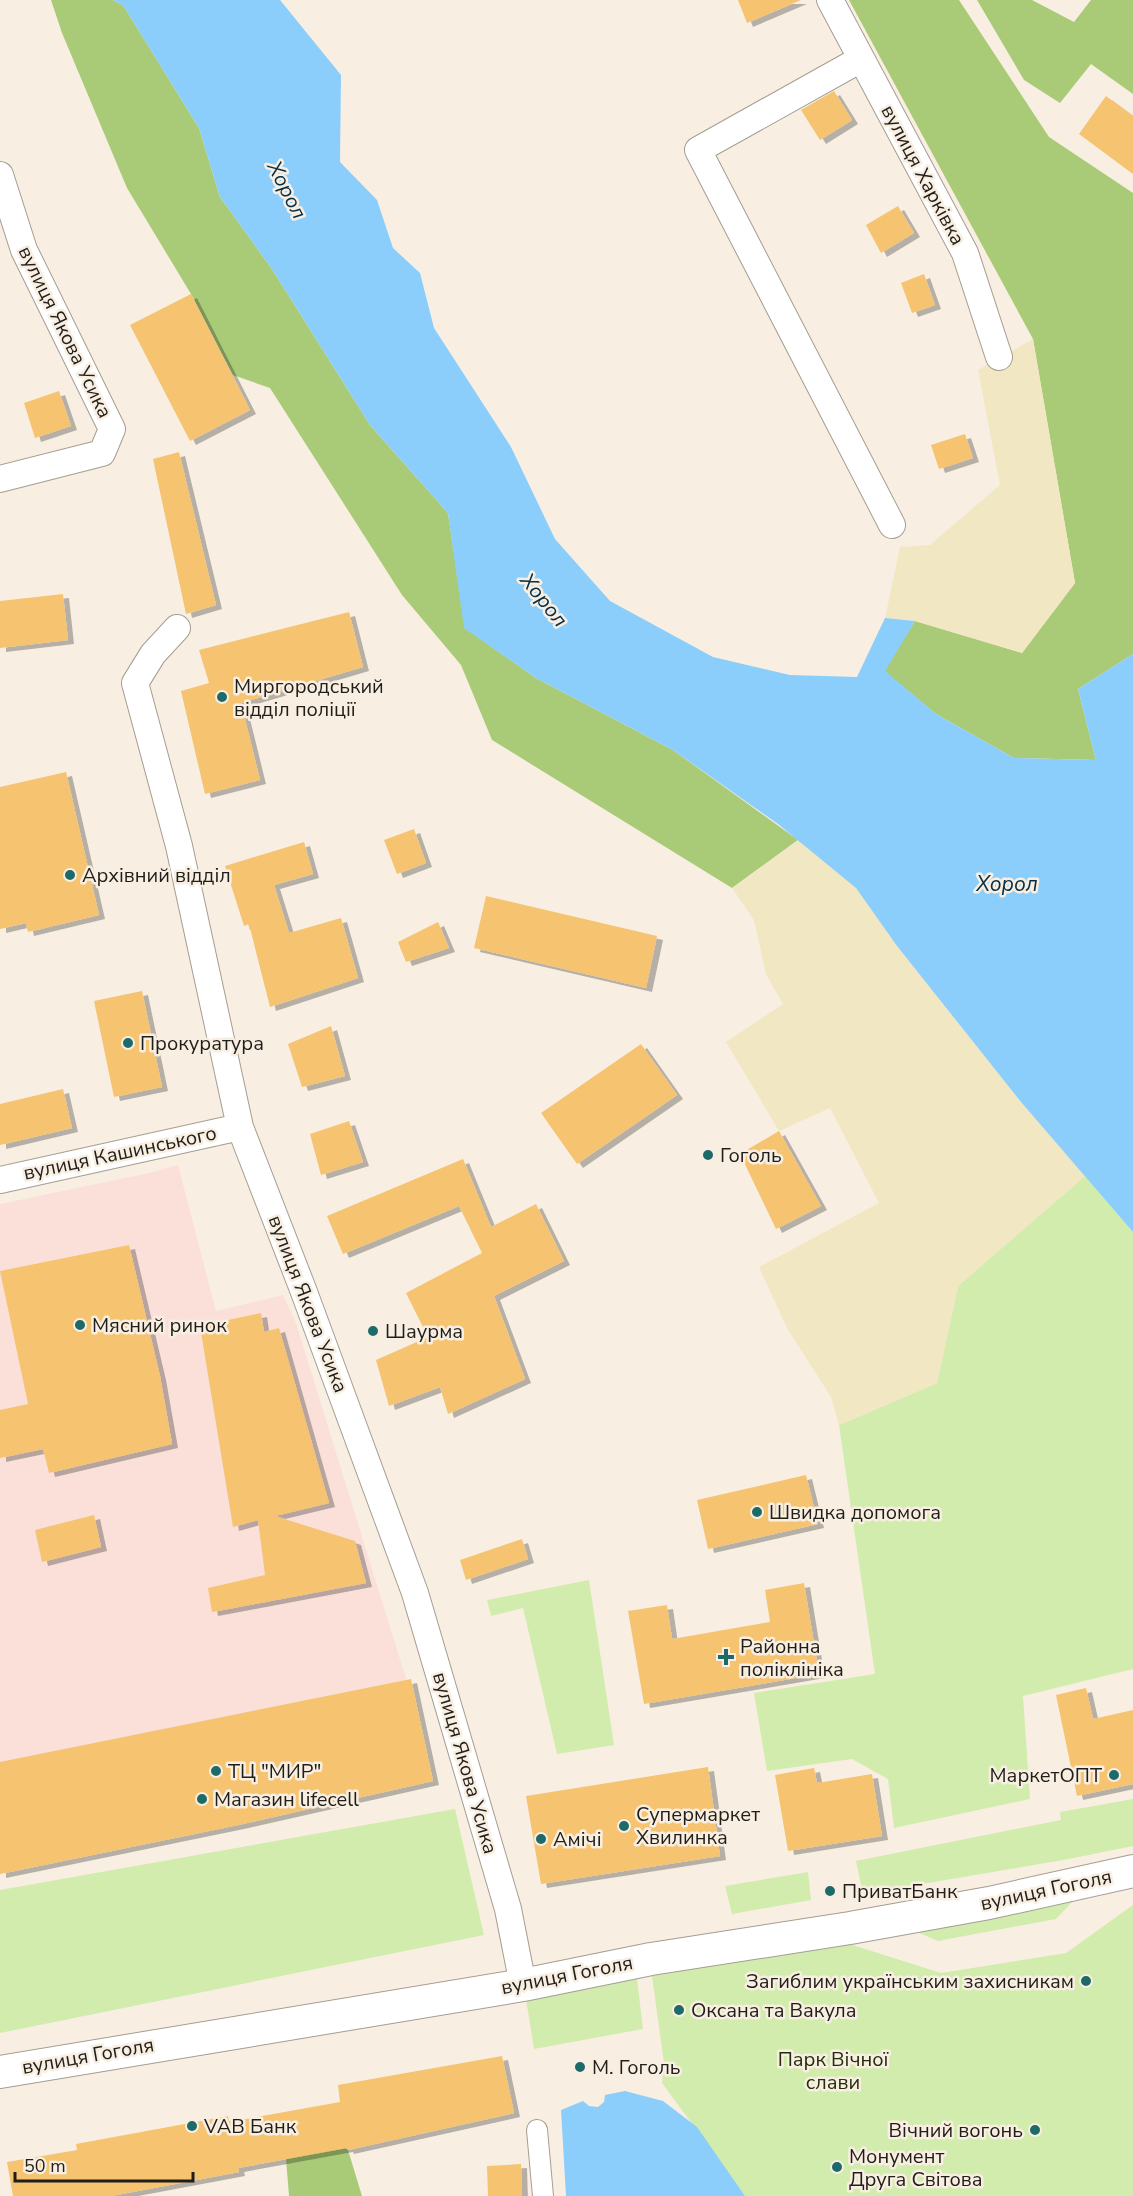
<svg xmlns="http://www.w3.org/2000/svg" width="1133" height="2196" viewBox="0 0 1133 2196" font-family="'Nunito Sans',sans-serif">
	<defs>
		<filter id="shadow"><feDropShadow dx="6" dy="4" stdDeviation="0" flood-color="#0004"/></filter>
	</defs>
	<rect width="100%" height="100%" fill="#f8efe2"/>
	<!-- commercial -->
	<path fill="#fae0d9" d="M 178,1165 L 216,1311 L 283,1295 L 296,1323 L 408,1685 L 0,1766 L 0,1204 L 149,1173 Z"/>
	<!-- green -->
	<path fill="#d1ecac" d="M 1085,1176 L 1133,1232 L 1133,1669 L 1023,1696 L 1030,1799 L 894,1828 L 888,1779 L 852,1759 L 767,1771 L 754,1693 L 875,1674 L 839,1425 L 937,1383 L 958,1286 Z
		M 589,1580 L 614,1745 L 557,1754 L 523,1608 L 491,1616 L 487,1600 Z
		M 1133,1799 L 1133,1846 L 1069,1859 L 863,1894 L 856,1861 L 1061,1820 L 1060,1812 Z
		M 455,1809 L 484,1935 L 0,2033 L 0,1890 Z
		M 808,1872 L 811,1900 L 732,1914 L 725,1886 Z
		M 1075,1899 L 1056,1919 L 938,1941 L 910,1929 Z
		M 1133,1905 L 1133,2196 L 745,2196 L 662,2083 L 664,2063 L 652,1976 L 843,1942 L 941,1973 L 1066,1953 Z
		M 637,1979 L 643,2029 L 534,2049 L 526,1999 Z"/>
	<!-- forest -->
	<path fill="#a9cb77" d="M 51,0 L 113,0 L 123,5 L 199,128 L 220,197 L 272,269 L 370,425 L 448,513 L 465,628 L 536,678 L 673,750 L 798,840 L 732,888 L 492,740 L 461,665 L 402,595 L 270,388 L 233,375 L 191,294 L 127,188 L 62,33 Z
		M 849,0 L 959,0 L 1049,137 L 1133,193 L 1133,654 L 1078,689 L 1096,760 L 1014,758 L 936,714 L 884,671 L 915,621 L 1022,653 L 1075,583 L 1033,339 Z
		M 977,0 L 1032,0 L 1074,22 L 1091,0 L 1133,0 L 1133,94 L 1091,64 L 1060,103 L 1024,80 Z
		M 311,2123 L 348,2150 L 362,2196 L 289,2196 L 286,2159 Z"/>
	<!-- sand -->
	<path fill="#f1e7c2" d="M 1033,339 L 1075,583 L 1022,653 L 915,621 L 885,618 L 900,547 L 930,545 L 1000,485 L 978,370 Z
		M 798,840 L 856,888 L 897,946 L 1021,1102 L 1085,1176 L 958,1286 L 937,1383 L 839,1425 L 831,1397 L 787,1328 L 759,1267 L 879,1203 L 830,1108 L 779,1131 L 726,1042 L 783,1004 L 766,974 L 754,920 L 732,888 Z"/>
	<!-- water -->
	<path fill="#8bcefb" d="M 113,0 L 280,0 L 341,75 L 340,162 L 377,200 L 393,248 L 420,273 L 434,328 L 511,447 L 555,539 L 610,601 L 713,657 L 790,675 L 857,677 L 885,618 L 915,621 L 885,671 L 936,714 L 1014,758 L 1096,760 L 1078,689 L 1133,654 L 1133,1232 L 1021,1102 L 897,946 L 856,888 L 778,824 L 673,750 L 536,678 L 464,628 L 448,513 L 370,425 L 272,269 L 220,197 L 199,128 L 123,5 Z
		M 625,2091 L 663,2101 L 697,2127 L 745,2196 L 566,2196 L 561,2110 L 583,2101 L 589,2106 L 598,2107 L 604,2102 L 605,2095 Z"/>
	<!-- building -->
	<path fill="#f6c371" filter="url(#shadow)" d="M 738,0 L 801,0 L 747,23 Z
		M 834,91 L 852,120 L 820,140 L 801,110 Z
		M 1106,96 L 1133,116 L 1133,174 L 1079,134 Z
		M 898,206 L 914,233 L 881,253 L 866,225 Z
		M 924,274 L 935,305 L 912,313 L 901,283 Z
		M 191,294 L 250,410 L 190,441 L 130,325 Z
		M 59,391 L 71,426 L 35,438 L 24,403 Z
		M 965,434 L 973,458 L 939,469 L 931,445 Z
		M 179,452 L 216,605 L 186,614 L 153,459 Z
		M 63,594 L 68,640 L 0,648 L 0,601 Z
		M 349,612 L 363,667 L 241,703 L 260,780 L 205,794 L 181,691 L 209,683 L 199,650 Z
		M 66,772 L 99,915 L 28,932 L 26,923 L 0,929 L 0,787 Z
		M 414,829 L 426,863 L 397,874 L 384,840 Z
		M 304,842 L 313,874 L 274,885 L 289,933 L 341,918 L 358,978 L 270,1007 L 249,924 L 244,926 L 225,866 Z
		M 486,896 L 657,936 L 646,988 L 474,948 Z
		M 438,922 L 449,948 L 406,962 L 398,942 Z
		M 142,991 L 162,1087 L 114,1097 L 94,1001 Z
		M 331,1026 L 345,1076 L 302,1087 L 288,1044 Z
		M 641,1044 L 677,1095 L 577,1164 L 541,1113 Z
		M 63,1089 L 72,1128 L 0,1145 L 0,1104 Z
		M 349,1121 L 363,1162 L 321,1175 L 310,1134 Z
		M 779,1131 L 821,1206 L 776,1229 L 740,1154 Z
		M 463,1159 L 491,1227 L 536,1204 L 564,1261 L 494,1296 L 525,1379 L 448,1414 L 440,1387 L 389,1406 L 376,1360 L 428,1337 L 406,1293 L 482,1253 L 459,1206 L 343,1254 L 327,1216 Z
		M 129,1245 L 160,1376 L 172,1444 L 49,1473 L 43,1449 L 0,1458 L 0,1410 L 28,1404 L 0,1271 Z
		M 261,1313 L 264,1332 L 279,1328 L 329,1503 L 275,1516 L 355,1541 L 366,1583 L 212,1612 L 208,1588 L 265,1575 L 258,1520 L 233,1527 L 200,1326 Z
		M 806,1475 L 818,1524 L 708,1549 L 697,1500 Z
		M 94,1515 L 101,1547 L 42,1562 L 35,1530 Z
		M 522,1539 L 528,1559 L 466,1580 L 460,1560 Z
		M 804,1583 L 819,1674 L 644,1704 L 628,1611 L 667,1605 L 672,1639 L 770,1622 L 765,1590 Z
		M 411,1679 L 433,1781 L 238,1825 L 0,1874 L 0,1762 Z
		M 1086,1688 L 1093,1719 L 1133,1710 L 1133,1784 L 1077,1796 L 1056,1695 Z
		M 708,1767 L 720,1856 L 541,1884 L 526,1796 Z
		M 814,1768 L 817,1783 L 872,1774 L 882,1836 L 788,1851 L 775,1775 Z
		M 502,2056 L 514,2113 L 348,2150 L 347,2148 L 238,2168 L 239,2172 L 111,2196 L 13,2196 L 7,2162 L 77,2150 L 76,2144 L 228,2116 L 229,2122 L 340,2102 L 338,2085 Z
		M 521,2164 L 522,2196 L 488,2196 L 487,2166 Z"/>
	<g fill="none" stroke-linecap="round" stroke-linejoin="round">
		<defs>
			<path id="pedestrian" d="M 537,2130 L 543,2196"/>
			<path id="minor" d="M 830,0 L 965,253 L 999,357
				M 861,59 L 698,150 L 892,525
				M 0,175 L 24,250 L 112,429 L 102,453 L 0,479
				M 177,628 L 153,654 L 135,683 L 179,846 L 240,1127 L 304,1292 L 415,1593 L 508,1909 L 523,1985
				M 0,1180 L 240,1127"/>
			<path id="tertiary" d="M 0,2072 L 523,1985 L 651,1959 L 850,1928 L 989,1903 L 1133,1871"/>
		</defs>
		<!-- pedestrian casing -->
		<use href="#pedestrian" stroke="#a59d91" stroke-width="22"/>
		<!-- minor casing -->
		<use href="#minor" stroke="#a59d91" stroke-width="28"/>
		<!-- tertiary casing -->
		<use href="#tertiary" stroke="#a59d91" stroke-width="34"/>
		<!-- pedestrian -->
		<use href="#pedestrian" stroke="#fff" stroke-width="20"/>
		<!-- minor -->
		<use href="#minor" stroke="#fff" stroke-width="26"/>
		<!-- tertiary -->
		<use href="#tertiary" stroke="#fff" stroke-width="32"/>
	</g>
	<!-- markers -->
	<g fill="#1d6a69" stroke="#f8efe2" stroke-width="2">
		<circle cx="222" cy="697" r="6"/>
		<circle cx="70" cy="875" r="6"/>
		<circle cx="128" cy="1043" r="6"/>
		<circle cx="708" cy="1155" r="6"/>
		<circle cx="80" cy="1325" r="6"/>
		<circle cx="373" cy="1331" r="6"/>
		<circle cx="757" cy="1512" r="6"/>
		<path d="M723 1648h6v6h6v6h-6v6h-6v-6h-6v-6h6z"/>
		<circle cx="216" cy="1771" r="6"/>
		<circle cx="1114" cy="1775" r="6"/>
		<circle cx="202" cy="1799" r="6"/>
		<circle cx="624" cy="1826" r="6"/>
		<circle cx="541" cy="1839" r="6"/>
		<circle cx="830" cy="1891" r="6"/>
		<circle cx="1086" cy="1981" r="6"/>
		<circle cx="679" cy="2010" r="6"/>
		<circle cx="580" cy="2067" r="6"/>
		<circle cx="192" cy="2126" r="6"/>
		<circle cx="1035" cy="2130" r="6"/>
		<circle cx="837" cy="2167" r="6"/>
	</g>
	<g text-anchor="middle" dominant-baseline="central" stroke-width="5" stroke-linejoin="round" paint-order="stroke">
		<!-- street labels -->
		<g font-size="20" fill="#211e19" stroke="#f8efe2">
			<text transform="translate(923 175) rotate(62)">вулиця Харківка</text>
			<text transform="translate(65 332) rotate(64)">вулиця Якова Усика</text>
			<text transform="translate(120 1153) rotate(-12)">вулиця Кашинського</text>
			<text transform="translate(308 1304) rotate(69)">вулиця Якова Усика</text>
			<text transform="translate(465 1763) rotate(74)">вулиця Якова Усика</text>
			<text transform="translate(1046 1890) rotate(-12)">вулиця Гоголя</text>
			<text transform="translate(567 1975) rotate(-11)">вулиця Гоголя</text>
			<text transform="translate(88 2056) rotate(-10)">вулиця Гоголя</text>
		</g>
		<!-- poi labels -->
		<g font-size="20" fill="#211e19" stroke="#f8efe2" text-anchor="start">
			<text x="234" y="686">Миргородський<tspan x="234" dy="23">відділ поліції</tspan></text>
			<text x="82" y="875">Архівний відділ</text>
			<text x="140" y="1043">Прокуратура</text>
			<text x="720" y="1155">Гоголь</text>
			<text x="92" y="1325">Мясний ринок</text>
			<text x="385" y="1331">Шаурма</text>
			<text x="769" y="1512">Швидка допомога</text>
			<text x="740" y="1646">Районна<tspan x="740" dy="23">поліклініка</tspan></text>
			<text x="228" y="1771">ТЦ "МИР"</text>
			<text x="1102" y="1775" text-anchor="end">МаркетОПТ</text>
			<text x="214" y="1799">Магазин lifecell</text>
			<text x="636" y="1814">Супермаркет<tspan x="636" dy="23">Хвилинка</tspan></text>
			<text x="553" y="1839">Амічі</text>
			<text x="842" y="1891">ПриватБанк</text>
			<text x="1074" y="1981" text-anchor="end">Загиблим українським захисникам</text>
			<text x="691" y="2010">Оксана та Вакула</text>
			<text x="592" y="2067">М. Гоголь</text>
			<text x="204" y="2126">VAB Банк</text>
			<text x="1023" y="2130" text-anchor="end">Вічний вогонь</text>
			<text x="849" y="2156">Монумент<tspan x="849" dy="23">Друга Світова</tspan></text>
		</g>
		<!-- park labels -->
		<g font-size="20" fill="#232f0c" stroke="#f8efe2">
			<text x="833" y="2059">Парк Вічної<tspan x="833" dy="23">слави</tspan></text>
		</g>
		<!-- water labels -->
		<g font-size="21" font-style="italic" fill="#072f45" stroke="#f8efe2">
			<text transform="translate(287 190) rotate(63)">Хорол</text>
			<text transform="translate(544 600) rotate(51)">Хорол</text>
			<text x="1007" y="884">Хорол</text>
		</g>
	</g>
	<!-- scale -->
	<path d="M15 2172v9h178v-9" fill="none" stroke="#211e19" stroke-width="3"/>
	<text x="24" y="2172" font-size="18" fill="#211e19" stroke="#f8efe2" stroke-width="4.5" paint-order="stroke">50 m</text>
</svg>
